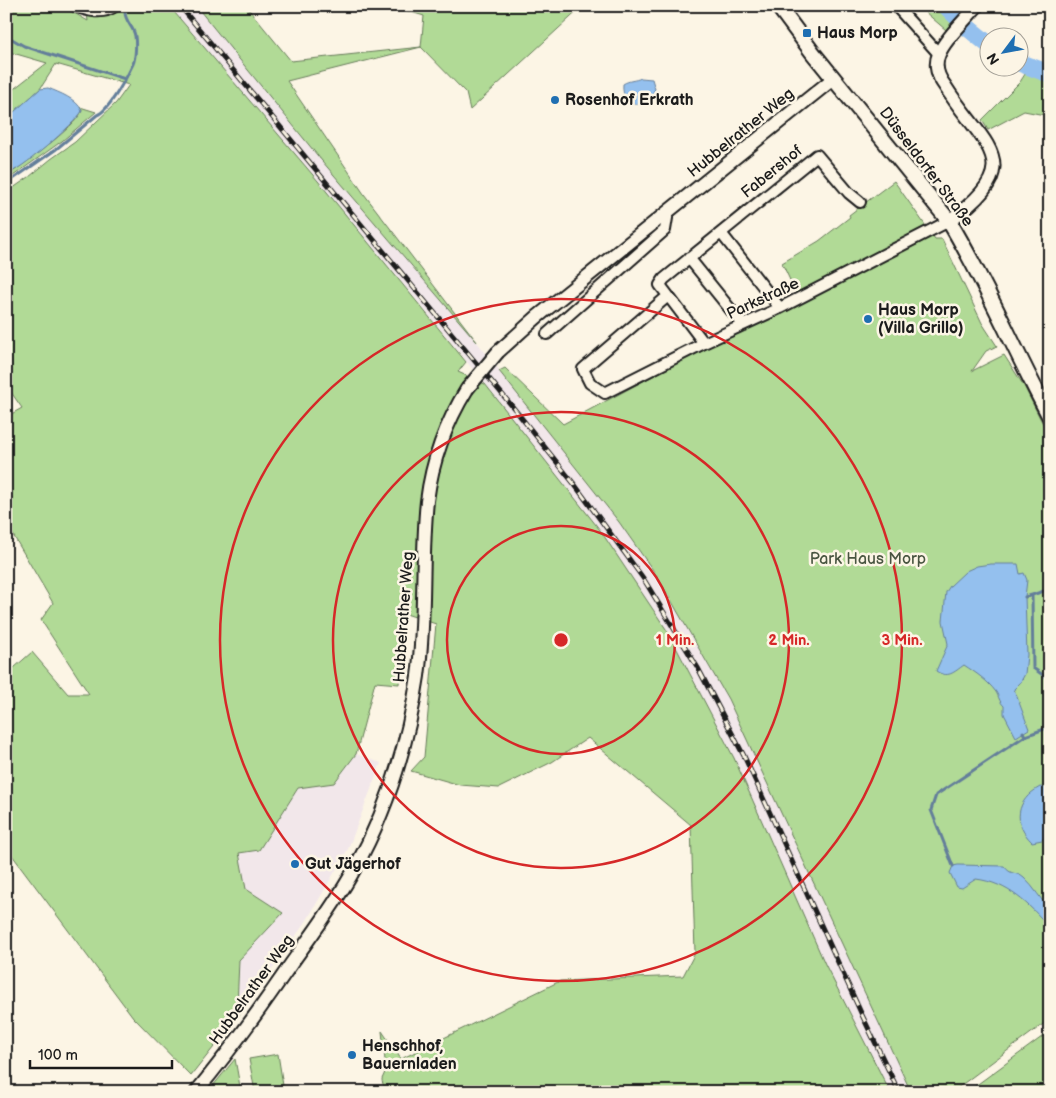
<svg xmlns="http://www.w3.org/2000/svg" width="1056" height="1098" viewBox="0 0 1056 1098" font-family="'Balsamiq Sans',sans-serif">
	<rect width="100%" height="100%" fill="#fcf5e5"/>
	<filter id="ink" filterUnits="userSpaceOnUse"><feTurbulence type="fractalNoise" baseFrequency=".02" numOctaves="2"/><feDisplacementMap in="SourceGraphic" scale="10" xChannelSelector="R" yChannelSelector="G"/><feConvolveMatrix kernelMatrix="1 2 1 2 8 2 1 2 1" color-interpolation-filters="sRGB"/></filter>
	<g filter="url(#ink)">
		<!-- built -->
		<path fill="#f2e7ea" d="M 169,6 L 196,6 L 322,161 L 477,342 L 619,522 L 657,576 L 728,699 L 911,1092 L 890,1092 L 825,964 L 734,758 L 668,632 L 600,530 L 485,384 L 318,181 Z
			M 356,754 L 381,763 L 348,849 L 307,920 L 240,1014 L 237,1008 L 239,960 L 283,913 L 245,889 L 239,852 L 259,850 L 298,788 L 334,783 Z"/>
		<!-- green -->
		<path fill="#b1da96" stroke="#667b59" d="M 6,6 L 62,6 L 88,21 L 86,6 L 169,6 L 318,181 L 466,362 L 458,372 L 485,384 L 600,530 L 668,632 L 734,758 L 825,964 L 890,1092 L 390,1092 C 386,1087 382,1086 382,1079 L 386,1070 L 382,1031 L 401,1059 L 560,981 L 683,976 L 695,953 L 691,825 L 588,738 L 552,762 L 499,788 L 460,785 L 411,771 L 424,757 L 436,624 L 403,613 L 399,684 L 375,682 L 356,754 L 334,783 L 298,788 L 259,850 L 239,853 L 246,889 L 283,913 L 239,960 L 237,1008 L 240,1014 L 191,1076 L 133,1017 L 6,847 L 6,675 L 32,652 L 68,694 L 89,694 L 41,620 L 53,603 L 6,523 L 6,417 L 22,408 L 6,385 L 6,193 L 29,177 L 51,159 L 75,142 L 116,103 L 129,85 L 56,64 L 40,89 L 6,119 L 6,95 L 47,63 L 6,51 Z
			M 196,6 L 246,6 L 291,61 L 421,47 L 424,16 L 392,6 L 583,6 L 470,110 L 466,93 L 421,47 L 287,81 L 364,194 L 477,342 L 322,161 Z
			M 918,6 L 959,6 L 963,12 L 946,30 Z
			M 1019,54 L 1050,69 L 1050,116 L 1024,111 L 988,130 L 982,120 L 1020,82 L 1027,71 L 1019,66 Z
			M 80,107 L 96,112 L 62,141 L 6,181 L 6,174 L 10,174 C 28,160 73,129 82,111 Z
			M 894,181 L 935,239 L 942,239 L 982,323 L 997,346 L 986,351 L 972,371 L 1004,355 L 1024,386 L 1050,438 L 1050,1019 L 952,1092 L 911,1092 L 728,699 L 657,576 L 619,522 L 499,371 L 505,368 L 563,424 L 709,346 L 866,270 L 861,261 L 796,293 L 782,263 L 819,241 L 850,217 L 849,215 Z
			M 1050,1031 L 1050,1092 L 967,1092 Z
			M 278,1054 L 284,1092 L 255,1092 L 249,1059 Z
			M 235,1059 L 241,1092 L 208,1092 Z"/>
		<!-- water -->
		<path fill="#94c0ee" stroke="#647e9a" d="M 641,78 L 652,79 L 655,89 C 646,110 621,110 623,84 C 629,80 635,81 641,78 Z
			M 48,88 C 60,93 77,99 82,111 C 76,123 18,173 6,174 L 6,119 L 40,89 Z
			M 991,564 L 1018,564 L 1020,574 L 1024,573 L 1027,580 L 1025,597 L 1027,655 L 1025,674 L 1020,683 L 1014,689 L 1029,729 L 1016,737 L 1004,714 L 1004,706 C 999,701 999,697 996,692 C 987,680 976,673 964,665 C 954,672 948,679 936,671 L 948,644 L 943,621 L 946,592 L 950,586 L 966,571 L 977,566 Z
			M 1040,787 L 1050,788 L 1050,831 L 1042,840 L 1032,842 C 1012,823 1016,800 1040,787 Z
			M 958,865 L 1004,866 C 1011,876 1016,871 1024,878 C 1034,887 1041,900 1050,910 L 1050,928 C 1029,904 1008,883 976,879 L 962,888 L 957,887 L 950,873 L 953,866 Z"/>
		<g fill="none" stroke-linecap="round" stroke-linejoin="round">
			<!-- stream -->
			<path stroke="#647e9a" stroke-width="3" d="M 6,38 L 12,39 L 24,46 L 125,79
				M 6,184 L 55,150 L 97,115 C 109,111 128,75 133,64 C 136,57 136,43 135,36 C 134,27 124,21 125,11
				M 1050,589 L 1032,595 L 1033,668 L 1050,680
				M 1025,597 L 1032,595
				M 1025,736 L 1050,727
				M 953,866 L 931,810 L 936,795 L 1025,736 L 1023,732"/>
			<!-- river -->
			<path stroke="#94c0ee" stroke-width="18" d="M 946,6 L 967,27 L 988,44
				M 1018,62 L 1050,74"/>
			<defs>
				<path id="minor" d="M 75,6 C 88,11 103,15 115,6
					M 896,6 L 939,54
					M 721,233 L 780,308
					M 689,258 L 743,325
					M 668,296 L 583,369 L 590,383 L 605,393 L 704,343 L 780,308 L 949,221
					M 547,334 L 665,230 L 668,212
					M 704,343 L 660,285 L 664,279 L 817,155 L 849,193 L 860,202"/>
				<path id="tertiary" d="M 949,221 C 1030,163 983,147 945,86 C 938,77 934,65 939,54 C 944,40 967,18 977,6
					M 498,352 L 537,317 L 834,78
					M 196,1092 C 230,1051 261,1008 291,964 C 313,933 336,903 354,870 C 387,811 408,743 418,676 C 426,618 421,559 427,501 C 432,461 446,423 467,389"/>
				<path id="secondary" d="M 778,6 L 813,53 L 949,221 C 987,284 1015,352 1050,417"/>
			</defs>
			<!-- minor casing -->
			<use href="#minor" stroke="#1c1c1c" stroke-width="14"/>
			<!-- tertiary casing -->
			<use href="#tertiary" stroke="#1c1c1c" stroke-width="16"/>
			<!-- secondary casing -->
			<use href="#secondary" stroke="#1c1c1c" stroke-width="18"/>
			<!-- minor -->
			<use href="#minor" stroke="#fcf5e5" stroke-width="10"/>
			<!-- tertiary -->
			<use href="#tertiary" stroke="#fcf5e5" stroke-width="12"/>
			<!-- secondary -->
			<use href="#secondary" stroke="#fcf5e5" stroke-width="14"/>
			<defs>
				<path id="rail" d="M 180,6 L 512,406 L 575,485 L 643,578 L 698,668 L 744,756 L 862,1015 L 899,1092"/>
			</defs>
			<!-- rail casing -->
			<use href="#rail" stroke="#1c1c1c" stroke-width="5"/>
			<!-- rail -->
			<use href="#rail" stroke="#fcf5e5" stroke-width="3" stroke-dasharray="9" stroke-linecap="butt"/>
			<defs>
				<path id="tertiary-bridge" d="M 467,389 L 498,352"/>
			</defs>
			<!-- tertiary-bridge casing -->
			<use href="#tertiary-bridge" stroke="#1c1c1c" stroke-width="16" stroke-linecap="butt"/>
			<!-- tertiary-bridge -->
			<use href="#tertiary-bridge" stroke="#fcf5e5" stroke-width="12"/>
		</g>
	</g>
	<!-- distance rings -->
	<g fill="none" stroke="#d62828" stroke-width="2.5">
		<circle cx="561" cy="640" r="114"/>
		<circle cx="561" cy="640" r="228"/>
		<circle cx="561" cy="640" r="341"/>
	</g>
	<!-- markers -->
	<g fill="#1f6fb2" stroke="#fcf5e5" stroke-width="2">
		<rect x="802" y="28" width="10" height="10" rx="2.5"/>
		<circle cx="555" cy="100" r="5"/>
		<circle cx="868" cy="319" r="5"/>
		<circle cx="295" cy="864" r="5"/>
		<circle cx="352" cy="1055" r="5"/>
	</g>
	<g text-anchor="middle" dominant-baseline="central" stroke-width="5" stroke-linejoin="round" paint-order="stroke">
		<!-- poi labels -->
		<g font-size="16" font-weight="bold" fill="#1c1c1c" stroke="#fcf5e5" text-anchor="start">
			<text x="817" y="33">Haus Morp</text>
			<text x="565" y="100">Rosenhof Erkrath</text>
			<text x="878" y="310">Haus Morp<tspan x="878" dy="18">(Villa Grillo)</tspan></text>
			<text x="305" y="864">Gut Jägerhof</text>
			<text x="362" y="1046">Henschhof,<tspan x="362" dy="18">Bauernladen</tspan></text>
		</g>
		<!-- street labels -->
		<g font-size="16" fill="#1c1c1c" stroke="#fcf5e5">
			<text transform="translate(741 133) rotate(-39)">Hubbelrather Weg</text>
			<text transform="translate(926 167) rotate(53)">Düsseldorfer Straße</text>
			<text transform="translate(772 172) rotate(-39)">Fabershof</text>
			<text transform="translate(763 299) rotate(-25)">Parkstraße</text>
			<text transform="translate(404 617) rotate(-86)">Hubbelrather Weg</text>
			<text transform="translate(252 990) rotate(-54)">Hubbelrather Weg</text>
		</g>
		<!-- park labels -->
		<g font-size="16" fill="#495541" stroke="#fcf5e5">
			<text x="868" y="559">Park Haus Morp</text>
		</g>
	</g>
	<circle cx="561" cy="640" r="8" fill="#d62828" stroke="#fcf5e5" stroke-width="2.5"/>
	<g font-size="15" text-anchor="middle" font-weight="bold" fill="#d62828" stroke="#fcf5e5" stroke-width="5" stroke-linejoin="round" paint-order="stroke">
		<text x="675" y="645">1 Min.</text>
		<text x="789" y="645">2 Min.</text>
		<text x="902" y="645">3 Min.</text>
	</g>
	<!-- margin -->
	<rect width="1056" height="1098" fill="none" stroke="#fcf5e5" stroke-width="25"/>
	<rect x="12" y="12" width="1031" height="1073" fill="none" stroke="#1c1c1c" stroke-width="2" filter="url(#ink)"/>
	<!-- north arrow -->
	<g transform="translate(1004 52) rotate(238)"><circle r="24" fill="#fcf5e5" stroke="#a29e95"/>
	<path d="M0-4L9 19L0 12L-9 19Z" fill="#1f6fb2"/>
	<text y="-8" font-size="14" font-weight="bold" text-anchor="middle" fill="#1c1c1c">N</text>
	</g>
	<!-- scale -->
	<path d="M30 1060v8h142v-8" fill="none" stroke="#1c1c1c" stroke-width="2.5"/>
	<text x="38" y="1060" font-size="15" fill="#1c1c1c" stroke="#fcf5e5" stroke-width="4" paint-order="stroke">100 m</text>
</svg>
